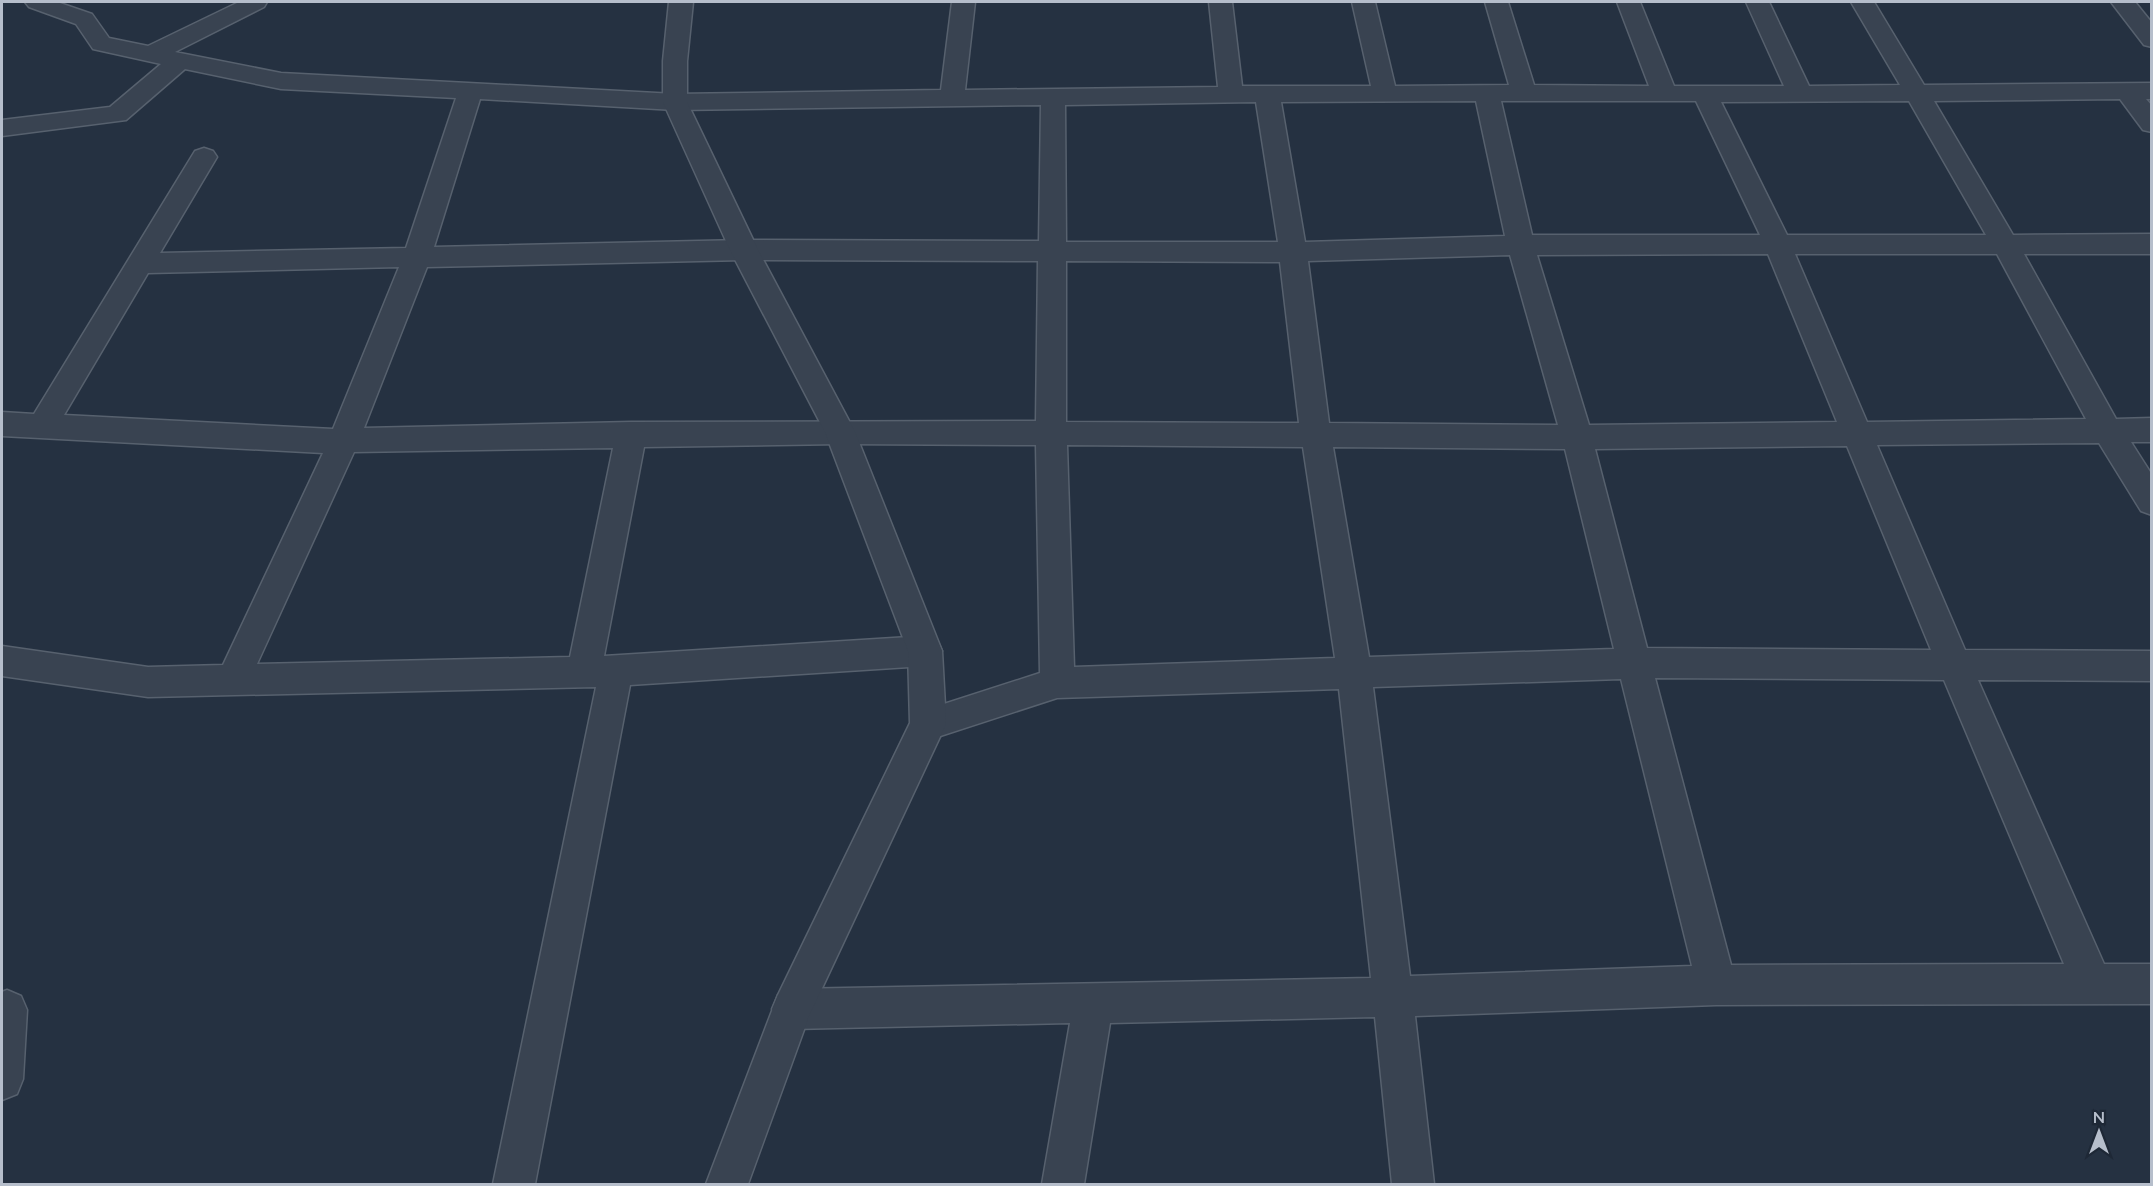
<svg xmlns="http://www.w3.org/2000/svg" width="2153" height="1186" viewBox="0 0 2153 1186" font-family="Lato,sans-serif">
	<rect width="100%" height="100%" fill="#253141"/>
	<g fill="none" stroke-linecap="round" stroke-linejoin="round">
		<defs>
			<path id="minor" d="M 25,2 L 57,2 L 92,14 L 109,38 L 148,46 L 239,2 L 267,2 L 264,7 L 175,52 L 281,73 L 675,94 L 941,90 L 952,2 L 975,2 L 965,90 L 1218,87 L 1209,2 L 1232,2 L 1242,86 L 1371,86 L 1352,2 L 1375,2 L 1395,86 L 1509,85 L 1485,2 L 1508,2 L 1534,85 L 1649,86 L 1617,2 L 1640,2 L 1674,86 L 1784,86 L 1746,2 L 1769,2 L 1809,86 L 1900,85 L 1851,2 L 1874,2 L 1924,85 L 2152,83 L 2152,99 L 2146,99 L 2152,106 L 2152,132 L 2143,130 L 2120,99 L 1934,101 L 2013,235 L 2152,234 L 2152,254 L 2024,254 L 2116,419 L 2152,418 L 2152,442 L 2131,442 L 2152,475 L 2152,515 L 2141,511 L 2099,443 L 1877,445 L 1965,650 L 2152,651 L 2152,681 L 1978,680 L 2104,964 L 2152,964 L 2152,1004 L 1716,1005 L 1415,1016 L 1434,1184 L 1392,1184 L 1375,1017 L 1110,1023 L 1084,1184 L 1042,1184 L 1070,1023 L 792,1029 L 778,1023 L 772,1009 L 778,995 L 792,989 L 1371,978 L 1339,689 L 1057,698 L 928,740 L 916,735 L 910,724 L 916,713 L 1040,673 L 1036,445 L 840,444 L 644,447 L 604,656 L 925,636 L 937,640 L 942,651 L 937,662 L 925,666 L 630,685 L 535,1184 L 493,1184 L 596,687 L 148,697 L 2,676 L 2,646 L 148,667 L 223,665 L 323,453 L 2,436 L 2,412 L 34,414 L 195,151 L 204,148 L 213,151 L 217,157 L 160,253 L 406,248 L 456,98 L 281,89 L 185,69 L 126,120 L 2,136 L 2,120 L 110,107 L 161,64 L 93,49 L 76,24 L 29,7 ZM 480,99 L 675,110 L 1041,105 L 1039,241 L 744,240 L 434,247 ZM 1476,101 L 1505,236 L 1305,242 L 1281,102 ZM 1501,101 L 1696,101 L 1760,235 L 1532,235 ZM 1909,101 L 1986,235 L 1787,235 L 1721,102 ZM 1256,102 L 1278,242 L 1066,242 L 1065,105 ZM 1768,254 L 1837,422 L 1589,425 L 1537,255 ZM 1795,254 L 1997,254 L 2086,419 L 1867,422 ZM 1510,255 L 1558,425 L 1329,423 L 1308,261 ZM 744,260 L 1038,261 L 1036,421 L 631,422 L 364,428 L 427,267 ZM 1066,261 L 1280,262 L 1299,423 L 1066,422 ZM 399,267 L 333,429 L 64,415 L 148,273 ZM 1067,445 L 1303,447 L 1335,658 L 1074,667 ZM 1847,446 L 1931,650 L 1647,648 L 1595,449 ZM 1333,447 L 1565,449 L 1614,649 L 1369,657 ZM 613,448 L 570,657 L 257,664 L 354,452 ZM 1655,678 L 1944,680 L 2064,964 L 1731,965 ZM 1621,679 L 1692,966 L 1410,976 L 1373,687 Z
				M 2111,2 L 2135,2 L 2152,23 L 2152,47 L 2144,45 Z
				M 7,990 L 21,996 L 27,1010 L 23,1079 L 17,1094 L 2,1100 L 2,992 Z"/>
			<path id="tertiary" d="M 669,2 L 693,2 L 687,61 L 687,102 L 758,250 L 855,432 L 942,651 L 946,724 L 809,1016 L 748,1184 L 706,1184 L 778,995 L 910,723 L 908,651 L 825,432 L 730,250 L 663,102 L 663,61 Z"/>
		</defs>
		<!-- minor casing -->
		<use href="#minor" stroke="#57616e" stroke-width="3"/>
		<!-- tertiary casing -->
		<use href="#tertiary" stroke="#57616e" stroke-width="3"/>
		<!-- minor -->
		<use href="#minor" fill="#394351" fill-rule="evenodd"/>
		<!-- tertiary -->
		<use href="#tertiary" fill="#394351" fill-rule="evenodd"/>
	</g>
	<!-- border -->
	<rect width="2153" height="1186" fill="none" stroke="#b6becb" stroke-width="6"/>
	<!-- north arrow -->
	<g transform="translate(2099 1132)" stroke="#1e2836" stroke-width="4.5" paint-order="stroke">
	<path d="M0-4.5L10 22L0 15L-10 22Z" fill="#b6becb"/>
	<text y="-9" font-size="16" font-weight="bold" text-anchor="middle" fill="#b6becb">N</text>
	</g>
</svg>
